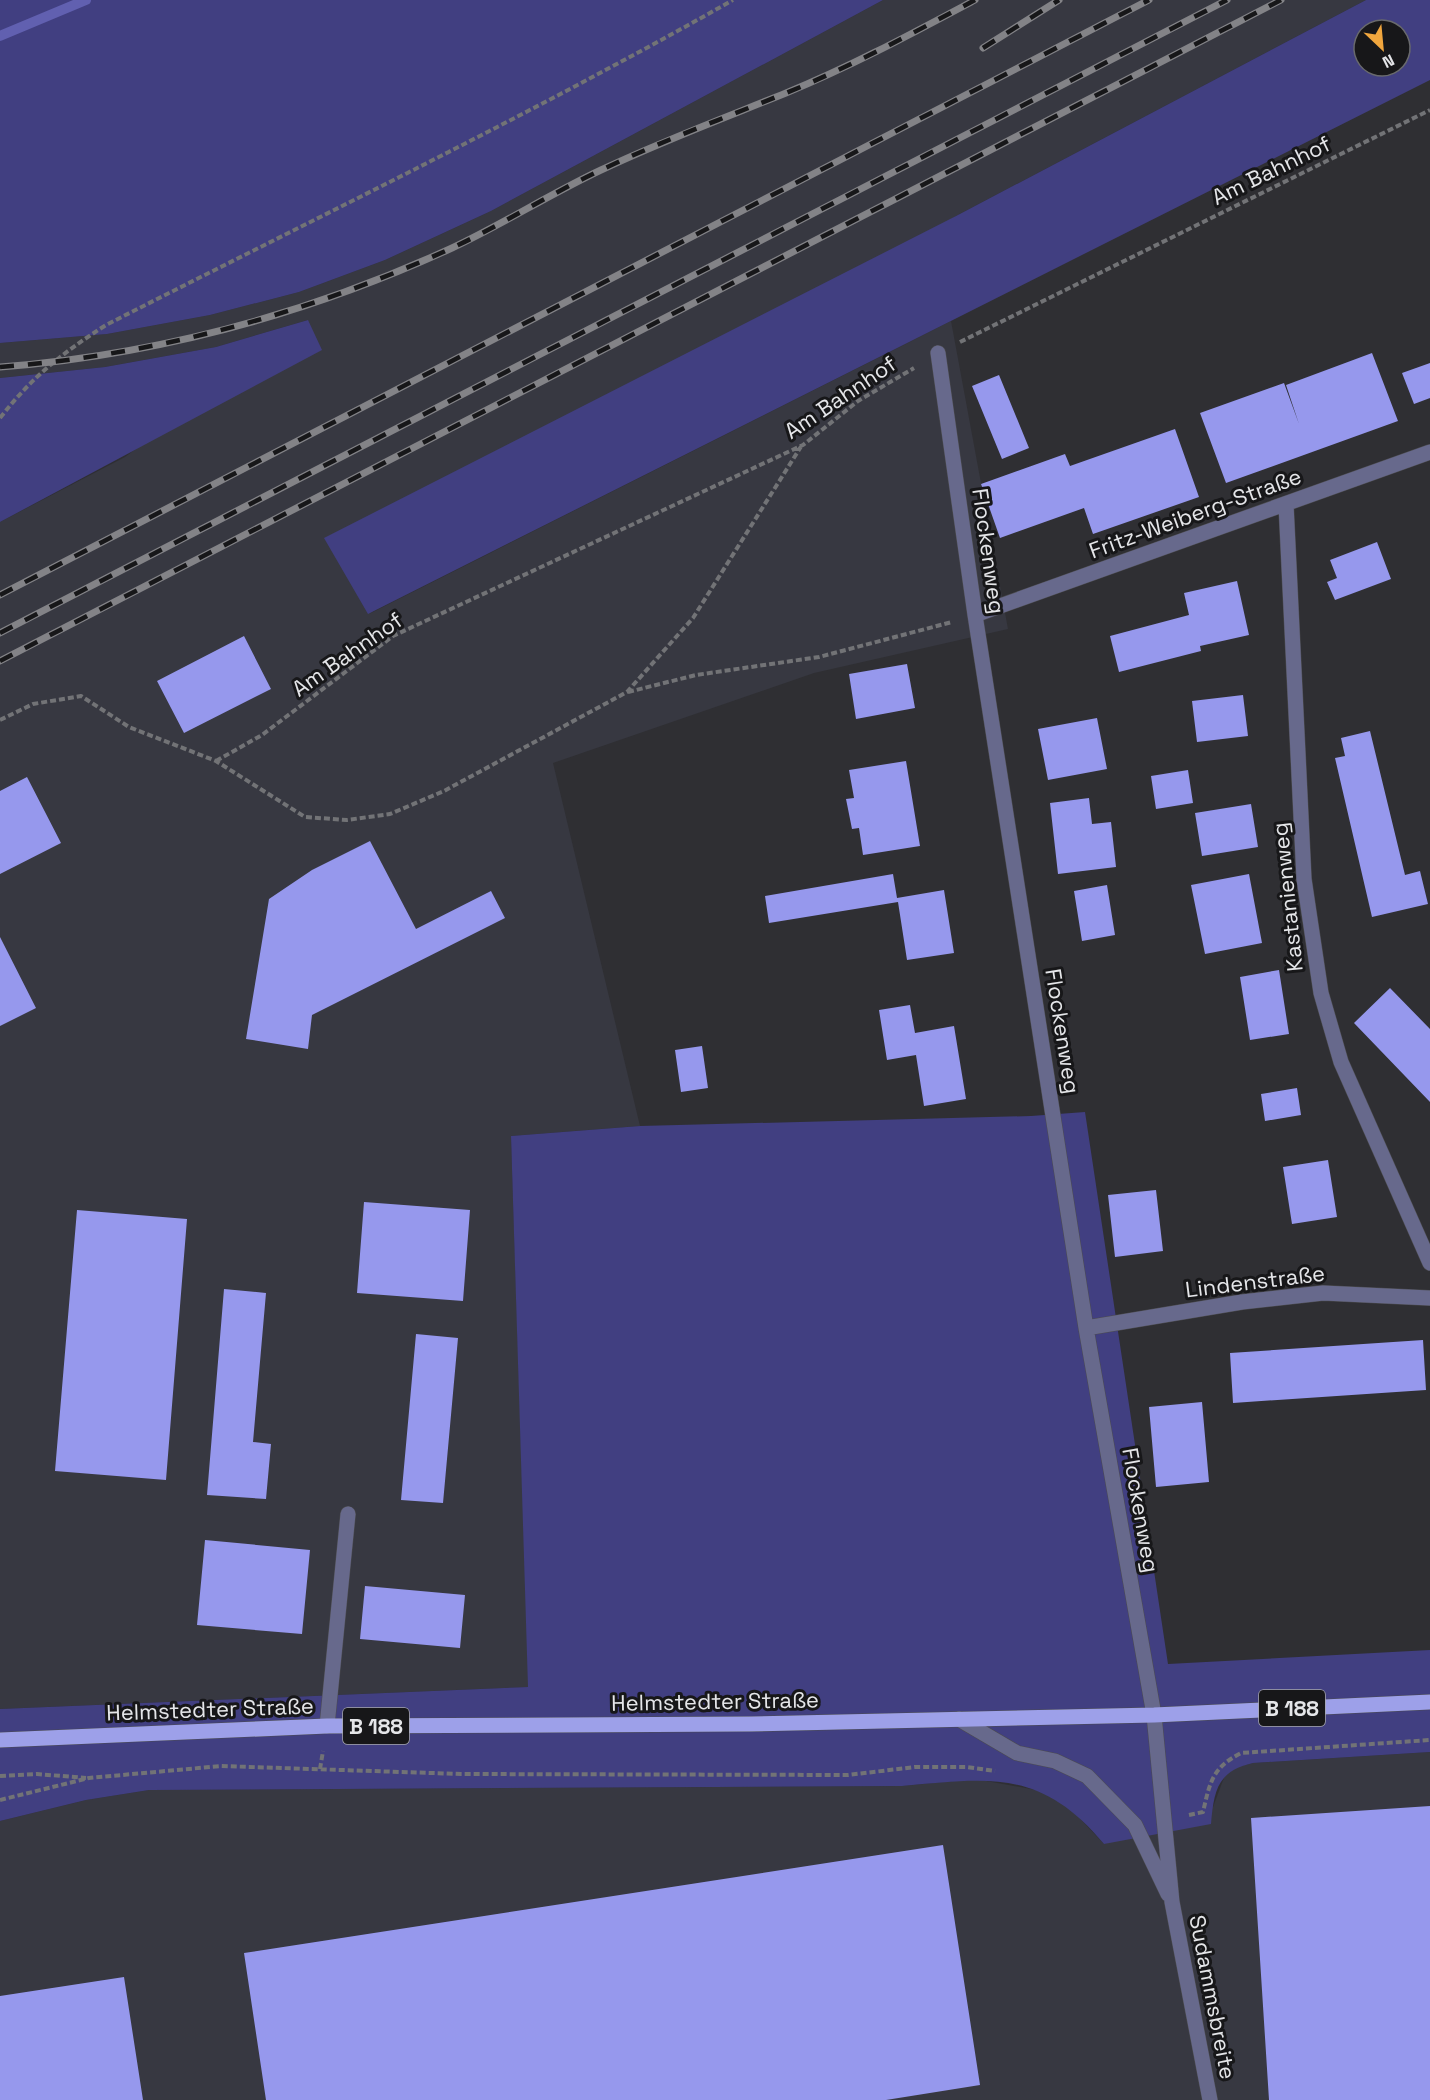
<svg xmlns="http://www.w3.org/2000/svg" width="1430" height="2100" viewBox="0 0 1430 2100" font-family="'Space Grotesk',sans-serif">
	<rect width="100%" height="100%" fill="#2f2f33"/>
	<!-- built -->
	<path fill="#373841" d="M 883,0 L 1366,0 L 956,216 L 369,614 L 951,321 L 1008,629 L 814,673 L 553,763 L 640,1126 L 511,1136 L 529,1687 L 0,1709 L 0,522 L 125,457 L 308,320 L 216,347 L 105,367 L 0,378 L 0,343 L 107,334 L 210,315 L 299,292 L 385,260 L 491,211 Z
		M 1430,1752 L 1430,2100 L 0,2100 L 0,1821 L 86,1800 L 149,1790 L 902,1786 L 975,1779 L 1042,1791 L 1069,1807 L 1104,1844 L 1213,1807 L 1225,1775 L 1236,1767 L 1253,1763 Z"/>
	<!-- green -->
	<path fill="#413f81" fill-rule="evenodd" d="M 0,0 L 883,0 L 491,211 L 385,260 L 299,292 L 210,315 L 107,334 L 0,343 Z
		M 1366,0 L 1430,0 L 1430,80 L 368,614 L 324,538 L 956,216 ZM 1364,30 L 1400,30 L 1400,66 L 1364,66 Z
		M 308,320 L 322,350 L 0,522 L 0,378 L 105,367 L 216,347 Z
		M 1085,1112 L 1168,1664 L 1430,1650 L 1430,1752 L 1253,1763 C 1217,1771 1214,1791 1211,1824 L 1104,1844 C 1041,1769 991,1778 902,1786 L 149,1790 L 86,1800 L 0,1821 L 0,1709 L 528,1687 L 511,1136 L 640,1126 L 1031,1116 Z"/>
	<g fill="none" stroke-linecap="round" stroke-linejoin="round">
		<!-- stream -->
		<path stroke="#6160b0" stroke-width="10" d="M 0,36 L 86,0"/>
	</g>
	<!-- building -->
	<path fill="#9698ed" d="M 1372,353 L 1398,421 L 1226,483 L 1200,413 L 1284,383 L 1299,424 L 1286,385 Z
		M 1430,363 L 1430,398 L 1414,404 L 1402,373 Z
		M 999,375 L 1029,448 L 1002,459 L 972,386 Z
		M 1175,429 L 1199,497 L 1093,534 L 1084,508 L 1000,538 L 981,484 L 1065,454 L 1070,466 Z
		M 1377,542 L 1391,579 L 1335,600 L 1327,582 L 1337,578 L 1330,560 Z
		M 1237,581 L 1249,635 L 1200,646 L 1201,651 L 1119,672 L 1110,636 L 1189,615 L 1184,593 Z
		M 244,636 L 271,689 L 184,733 L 157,681 Z
		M 907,664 L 915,708 L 856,719 L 849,674 Z
		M 1243,695 L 1248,736 L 1197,742 L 1192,701 Z
		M 1097,718 L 1107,769 L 1048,780 L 1038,729 Z
		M 1370,731 L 1405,875 L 1420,871 L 1428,904 L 1372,917 L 1335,758 L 1345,756 L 1341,738 Z
		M 906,761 L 920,846 L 863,855 L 859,828 L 852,829 L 846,799 L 854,798 L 849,770 Z
		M 1188,770 L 1193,803 L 1156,809 L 1151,776 Z
		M 27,777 L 61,843 L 0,874 L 0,791 Z
		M 1089,798 L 1092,824 L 1111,822 L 1116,867 L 1058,874 L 1050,803 Z
		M 1251,804 L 1258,847 L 1202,856 L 1195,813 Z
		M 370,841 L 416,929 L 491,891 L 505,918 L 312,1015 L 308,1049 L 246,1039 L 269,899 L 312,870 Z
		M 893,874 L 897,898 L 944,890 L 954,953 L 907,960 L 898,902 L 769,923 L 765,896 Z
		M 1249,874 L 1262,943 L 1205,954 L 1191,885 Z
		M 1107,885 L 1115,935 L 1082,941 L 1074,891 Z
		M 0,937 L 36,1008 L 0,1026 Z
		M 1279,970 L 1289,1034 L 1250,1040 L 1240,977 Z
		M 1390,988 L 1430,1029 L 1430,1102 L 1354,1023 Z
		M 910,1005 L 915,1033 L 954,1026 L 966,1099 L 924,1106 L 916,1055 L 887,1060 L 879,1010 Z
		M 702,1046 L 708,1088 L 681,1092 L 675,1050 Z
		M 1297,1088 L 1301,1115 L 1265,1121 L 1261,1094 Z
		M 1328,1160 L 1337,1217 L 1292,1224 L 1283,1167 Z
		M 1156,1190 L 1163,1251 L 1115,1257 L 1108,1195 Z
		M 364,1202 L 470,1210 L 463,1301 L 357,1293 Z
		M 77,1210 L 187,1219 L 166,1480 L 55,1471 Z
		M 224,1289 L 266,1293 L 253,1442 L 271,1444 L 266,1499 L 207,1495 Z
		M 416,1334 L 458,1338 L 443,1503 L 401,1500 Z
		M 1423,1340 L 1426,1390 L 1233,1403 L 1230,1353 Z
		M 1202,1402 L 1209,1482 L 1156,1487 L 1149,1407 Z
		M 205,1540 L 310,1550 L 302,1634 L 197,1625 Z
		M 365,1586 L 465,1595 L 460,1648 L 360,1639 Z
		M 1430,1806 L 1430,2100 L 1269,2100 L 1251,1818 Z
		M 943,1845 L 980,2085 L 886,2100 L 266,2100 L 244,1953 Z
		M 124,1977 L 143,2100 L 0,2100 L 0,1996 Z"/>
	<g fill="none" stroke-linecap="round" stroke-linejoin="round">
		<defs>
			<path id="lane" d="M 327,1726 L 348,1514"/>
			<path id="street" d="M 938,353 L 975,615 L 1086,1328 L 1154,1715 L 1172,1902 L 1210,2100
				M 1286,504 L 1304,879 L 1321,993 L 1341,1062 L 1430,1263
				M 975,615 L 1430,452
				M 1086,1328 L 1242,1302 L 1323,1293 L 1430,1298
				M 959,1719 L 1017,1753 L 1055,1761 L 1087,1776 L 1135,1825 L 1168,1894"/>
			<path id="primary" d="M 0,1740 L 327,1726 L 751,1724 L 1154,1715 L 1430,1702"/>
		</defs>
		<!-- lane casing -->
		<use href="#lane" stroke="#4c4c50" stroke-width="16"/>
		<!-- street casing -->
		<use href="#street" stroke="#4c4c50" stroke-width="16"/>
		<!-- primary casing -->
		<use href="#primary" stroke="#4c4c50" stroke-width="16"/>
		<!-- path -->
		<path stroke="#727376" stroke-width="4" stroke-dasharray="6 3" stroke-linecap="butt" d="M 960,342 L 1430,110
			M 0,418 C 33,376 61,354 106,325 C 316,218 528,116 733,0
			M 628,692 L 696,675 L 819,657 L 952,622
			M 0,720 L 33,704 L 81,696 L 129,727 L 216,761 L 305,817 L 347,820 L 390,814 L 444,791 L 627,692 L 693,618 L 802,445
			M 216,761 L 262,735 L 393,636 L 803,445 L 858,401 L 914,368
			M 320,1769 L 323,1751
			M 0,1776 L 37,1774 L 86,1778
			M 0,1800 L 89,1778 L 221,1766 L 461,1774 L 848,1775 L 915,1767 L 967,1767 L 995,1771
			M 1189,1815 L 1203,1812 C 1210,1782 1212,1768 1241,1753 L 1430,1740"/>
		<!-- lane -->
		<use href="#lane" stroke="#67698c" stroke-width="15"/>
		<!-- street -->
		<use href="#street" stroke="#67698c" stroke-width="15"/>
		<!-- primary -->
		<use href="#primary" stroke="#9da0e9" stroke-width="15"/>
		<defs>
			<path id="rail" d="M 983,48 L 1059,0
				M 0,367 C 156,355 310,313 452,248 C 503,224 550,194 601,170 C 662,141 724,118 786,93 C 852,66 913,33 975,0
				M 0,595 L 1149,0
				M 0,633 L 1227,0
				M 0,661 L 1281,0"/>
		</defs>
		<!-- rail casing -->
		<use href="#rail" stroke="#838387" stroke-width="7"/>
		<!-- rail -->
		<use href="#rail" stroke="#171719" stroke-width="4.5" stroke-dasharray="14" stroke-linecap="butt"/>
	</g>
	<g text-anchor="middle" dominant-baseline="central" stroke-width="6" stroke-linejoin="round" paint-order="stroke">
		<!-- shield labels -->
		<g fill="#171719" stroke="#a7a8ab" stroke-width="1.5">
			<rect x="1259" y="1690" width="66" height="36" rx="4.5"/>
			<rect x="343" y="1708" width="66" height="36" rx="4.5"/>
		</g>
		<g font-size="21" font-weight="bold" fill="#e5e6e9">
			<text x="1292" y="1708">B 188</text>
			<text x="376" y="1726">B 188</text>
		</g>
		<!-- street labels -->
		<g font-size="22" fill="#e5e6e9" stroke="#171719">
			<text transform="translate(1271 170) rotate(-26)">Am Bahnhof</text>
			<text transform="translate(840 397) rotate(-34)">Am Bahnhof</text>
			<text transform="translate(1195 513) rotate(-20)">Fritz-Weiberg-Straße</text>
			<text transform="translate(989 551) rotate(82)">Flockenweg</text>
			<text transform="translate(347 654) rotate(-35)">Am Bahnhof</text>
			<text transform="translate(1287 897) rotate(-96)">Kastanienweg</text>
			<text transform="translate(1063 1031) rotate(81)">Flockenweg</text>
			<text transform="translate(1255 1281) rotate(-7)">Lindenstraße</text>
			<text transform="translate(1141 1510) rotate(80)">Flockenweg</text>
			<text transform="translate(715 1701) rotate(-1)">Helmstedter Straße</text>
			<text transform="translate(210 1709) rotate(-2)">Helmstedter Straße</text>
			<text transform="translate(1213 1997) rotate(79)">Sudammsbreite</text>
		</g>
	</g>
	<!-- north arrow -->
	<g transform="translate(1382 48) rotate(154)"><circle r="28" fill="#171719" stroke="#696a6c" stroke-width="1.5"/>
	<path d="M0-4.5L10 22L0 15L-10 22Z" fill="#f0a63e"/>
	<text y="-9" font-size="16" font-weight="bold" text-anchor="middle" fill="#e5e6e9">N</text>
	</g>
</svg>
